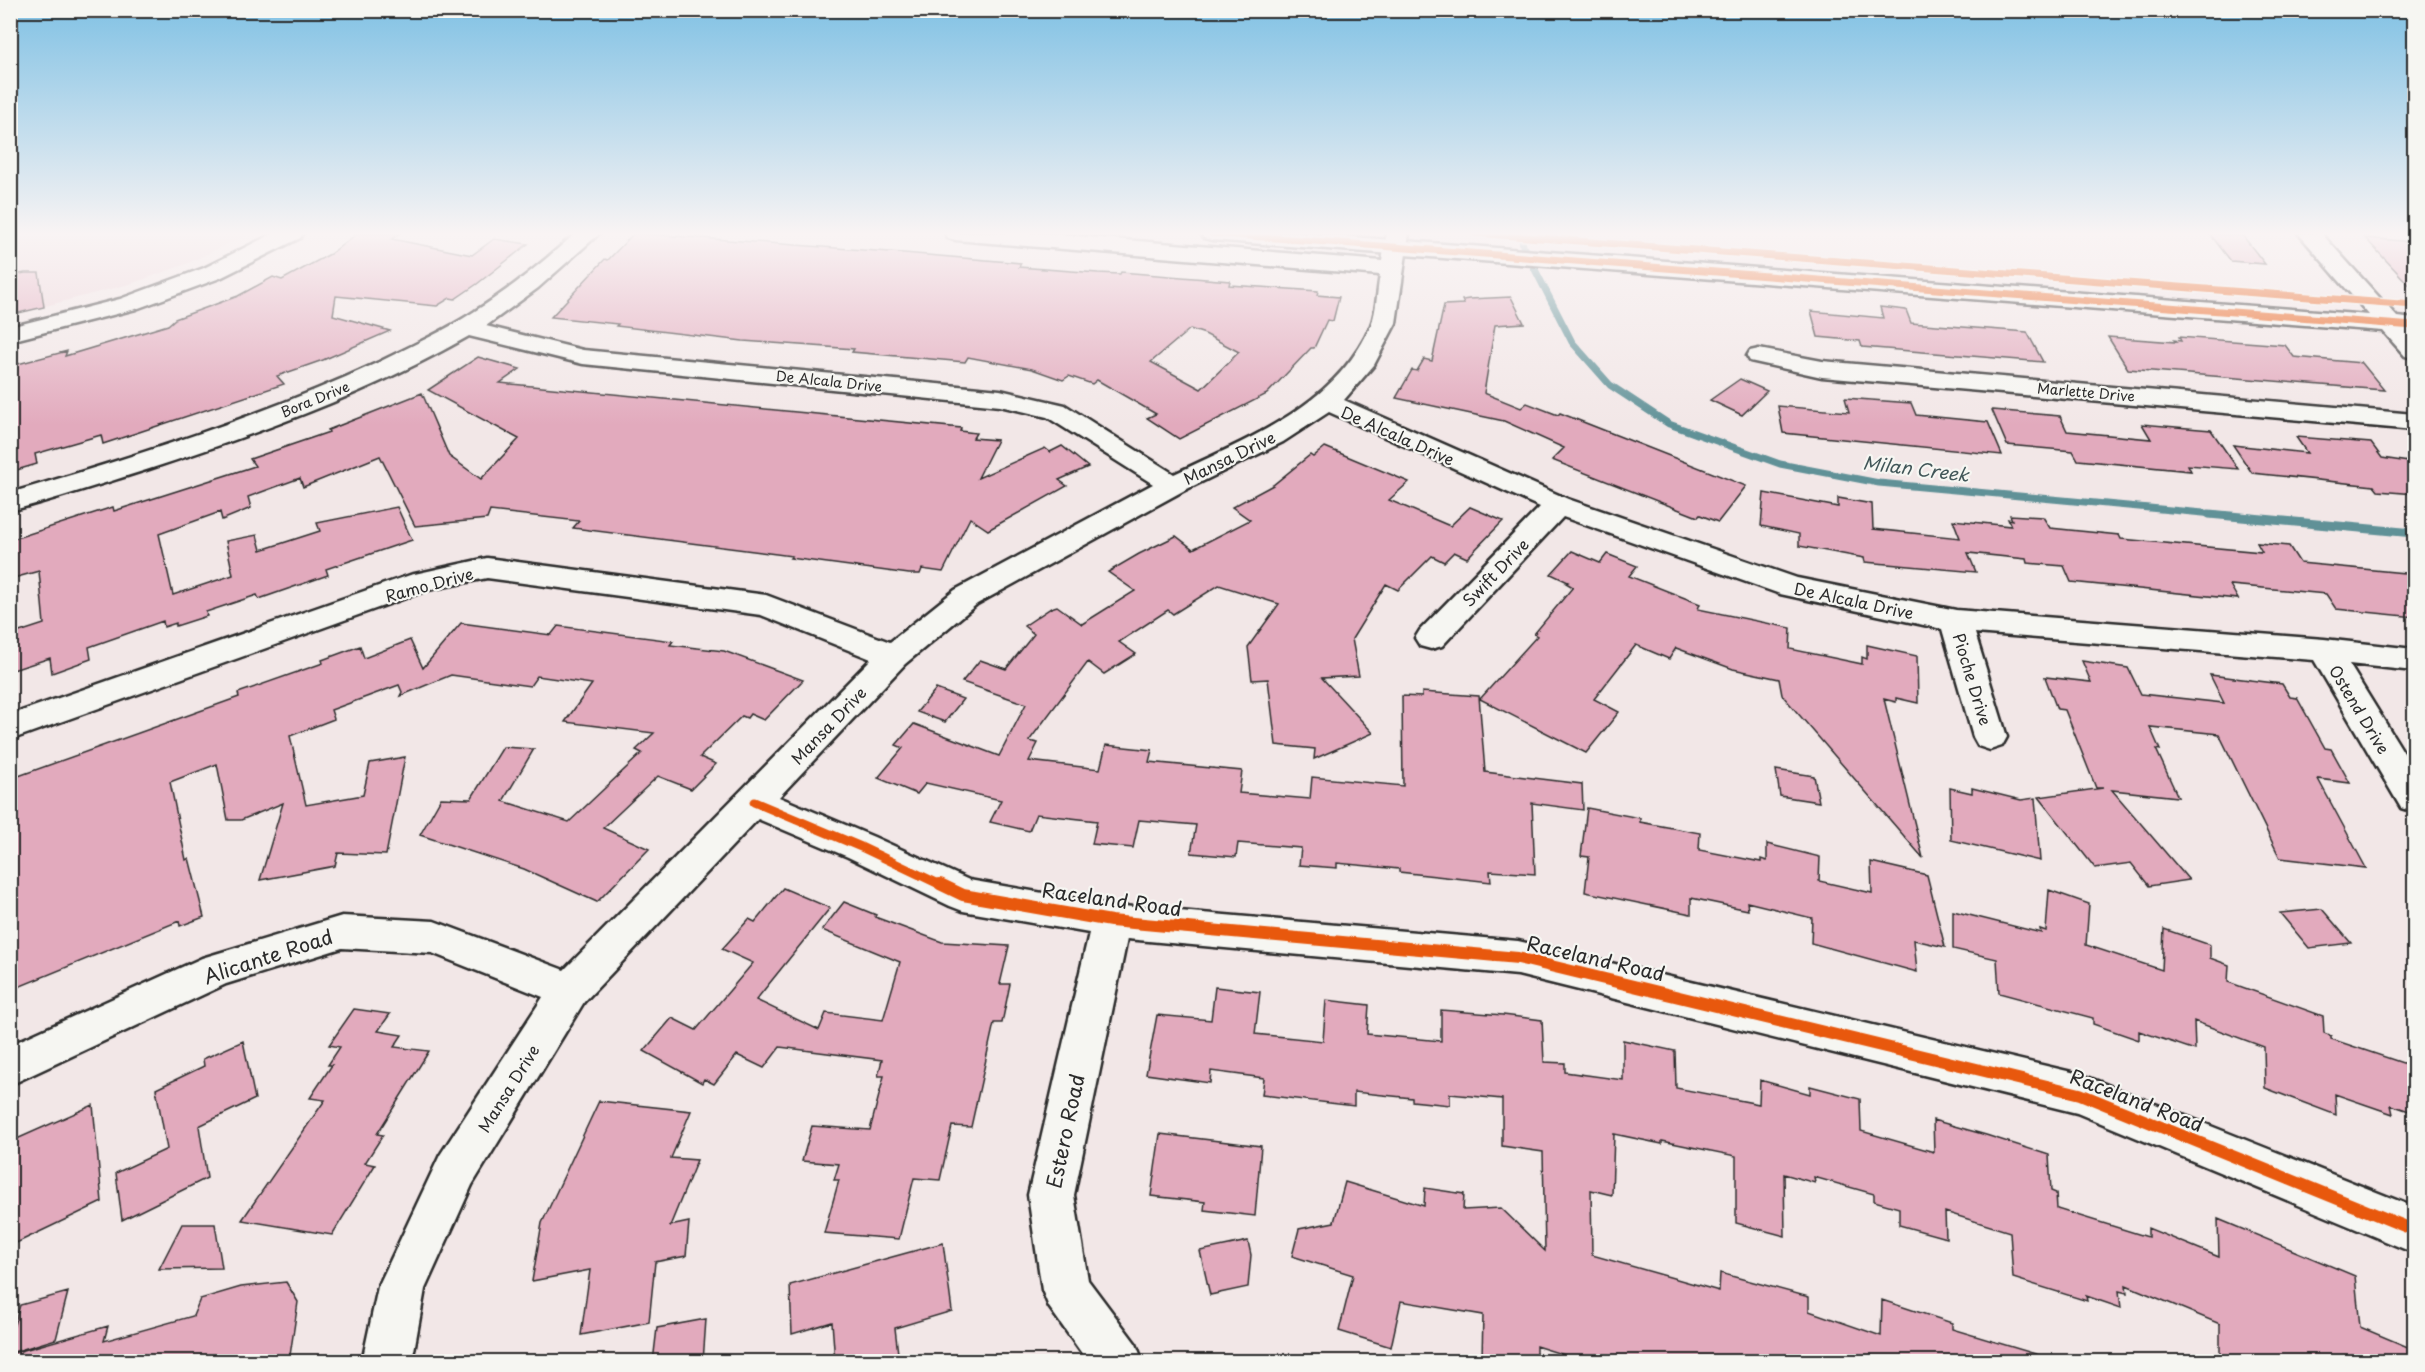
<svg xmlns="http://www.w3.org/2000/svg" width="2425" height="1372" viewBox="0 0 2425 1372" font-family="'Playpen Sans',sans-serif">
	<rect width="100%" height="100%" fill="#f2e7e7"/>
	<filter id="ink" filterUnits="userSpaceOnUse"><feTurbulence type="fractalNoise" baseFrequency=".0167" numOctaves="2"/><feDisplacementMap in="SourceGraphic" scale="12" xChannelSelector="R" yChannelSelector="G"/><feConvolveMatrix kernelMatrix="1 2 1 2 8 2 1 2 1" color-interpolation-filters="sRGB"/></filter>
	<g filter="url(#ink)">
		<!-- built -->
		<path fill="#edd5da" d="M 10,233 L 251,233 L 184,265 L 130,284 L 11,315 Z"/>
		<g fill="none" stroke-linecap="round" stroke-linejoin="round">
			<!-- stream-far1 -->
			<path stroke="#609197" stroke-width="7" d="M 1521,233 L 1523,246 L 1572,342 L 1610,385 L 1669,424 L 1780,464 L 1879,483 L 2225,515"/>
			<!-- stream -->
			<path stroke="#609197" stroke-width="9" d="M 2209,514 L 2414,533"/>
		</g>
		<!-- building -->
		<path fill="#e2aabd" stroke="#2b2b2b" stroke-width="1.5" fill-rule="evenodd" d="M 358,233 L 400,233 L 392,239 L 472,255 L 494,239 L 528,244 L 477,284 L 455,299 L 450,298 L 437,306 L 336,296 L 333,315 L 390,331 L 323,360 L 277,376 L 284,384 L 103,444 L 101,435 L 35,454 L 37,464 L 10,472 L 10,366 L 67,351 L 65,356 L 168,325 L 175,319 L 238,296 L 273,277 L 282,280 L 330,254 Z
			M 634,233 L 904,253 L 1021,263 L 1019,267 L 1098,273 L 1120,274 L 1121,272 L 1230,281 L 1229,285 L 1318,291 L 1317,295 L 1339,297 L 1333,321 L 1327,320 L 1314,348 L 1311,348 L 1267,394 L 1179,439 L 1147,418 L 1156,414 L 1097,380 L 1092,384 L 1069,376 L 1063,380 L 1032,369 L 968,357 L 965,362 L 852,352 L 854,349 L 743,341 L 616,326 L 618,324 L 551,317 L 605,259 L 608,260 ZM 1190,329 L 1205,334 L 1239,352 L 1201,389 L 1151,362 Z
			M 2209,233 L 2243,236 L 2265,264 L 2231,261 Z
			M 2365,238 L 2415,242 L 2415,291 Z
			M 25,273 L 39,273 L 44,307 L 10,315 L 10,276 Z
			M 1511,297 L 1524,323 L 1495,325 L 1484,393 L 1521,408 L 1527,403 L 1558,415 L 1560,413 L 1746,486 L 1718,522 L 1700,515 L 1698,517 L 1552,460 L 1564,448 L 1504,421 L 1396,398 L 1412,370 L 1417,371 L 1424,359 L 1432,361 L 1444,305 L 1464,304 L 1462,300 L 1469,299 Z
			M 1880,307 L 1906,310 L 1911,323 L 2027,332 L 2043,362 L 1862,347 L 1860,341 L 1818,337 L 1811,311 L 1883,318 Z
			M 2108,337 L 2176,342 L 2174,340 L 2181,341 L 2179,337 L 2285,345 L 2294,357 L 2362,363 L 2384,390 L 2128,369 Z
			M 478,357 L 520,369 L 500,383 L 961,428 L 960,431 L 976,433 L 973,438 L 997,440 L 978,478 L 1045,448 L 1050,452 L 1062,446 L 1088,467 L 1059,480 L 1067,486 L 988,530 L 970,518 L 943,572 L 922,569 L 920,574 L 909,574 L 790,558 L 792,556 L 573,528 L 579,521 L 490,511 L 487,519 L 415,526 L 380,456 L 303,487 L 300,478 L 248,497 L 251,508 L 222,520 L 220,512 L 159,534 L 173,595 L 233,575 L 226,541 L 257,535 L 261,550 L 320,531 L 317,523 L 397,507 L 412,540 L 326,569 L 328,575 L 259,599 L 257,595 L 206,612 L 207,616 L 176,626 L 176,623 L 164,627 L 163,621 L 89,647 L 91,659 L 52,673 L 50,658 L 10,671 L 10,635 L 44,624 L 39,571 L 10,579 L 10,540 L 113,507 L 114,511 L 255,466 L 250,459 L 329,432 L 328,430 L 422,393 L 449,456 L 481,479 L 519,439 L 428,390 Z
			M 1740,379 L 1767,391 L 1742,415 L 1710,400 Z
			M 1845,398 L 1911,403 L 1916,415 L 1988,422 L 2002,455 L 1783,433 L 1778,406 L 1849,412 Z
			M 1992,410 L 2060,416 L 2067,431 L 2151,439 L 2142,424 L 2211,430 L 2238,469 L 2188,465 L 2191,471 L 2078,460 L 2073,451 L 2007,445 Z
			M 2296,437 L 2371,443 L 2382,458 L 2415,463 L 2415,494 L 2378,491 L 2374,486 L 2252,473 L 2233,445 L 2307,453 Z
			M 1325,447 L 1409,482 L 1389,500 L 1450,526 L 1470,507 L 1503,521 L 1467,558 L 1454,552 L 1444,562 L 1432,556 L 1398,590 L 1386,584 L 1352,639 L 1359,676 L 1322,678 L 1373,733 L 1314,759 L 1315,749 L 1276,745 L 1268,679 L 1252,680 L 1248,647 L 1279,604 L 1219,585 L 1173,614 L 1168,610 L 1119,642 L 1136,654 L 1104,674 L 1088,662 L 1029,741 L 1038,743 L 1029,761 L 1100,769 L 1106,745 L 1152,750 L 1149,762 L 1242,771 L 1239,793 L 1310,799 L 1312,777 L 1403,786 L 1402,696 L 1422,697 L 1422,692 L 1479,696 L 1485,772 L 1582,784 L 1583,810 L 1532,803 L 1535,874 L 1490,871 L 1491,882 L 1399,872 L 1399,869 L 1337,863 L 1337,868 L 1299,865 L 1301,848 L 1238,843 L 1236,857 L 1191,853 L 1196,825 L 1139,820 L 1133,848 L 1092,844 L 1097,821 L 1036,814 L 1029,831 L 990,822 L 1001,800 L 926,783 L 917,794 L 878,778 L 903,748 L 896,745 L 914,724 L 999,756 L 1026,704 L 962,682 L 980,660 L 1006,669 L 1034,634 L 1024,626 L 1051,608 L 1057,606 L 1082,624 L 1135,591 L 1108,572 L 1139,554 L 1176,536 L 1193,549 L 1250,520 L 1232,507 L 1273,485 L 1310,455 L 1313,457 Z
			M 1764,493 L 1838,507 L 1838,498 L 1872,504 L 1873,529 L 1960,538 L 1953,520 L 2011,526 L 2008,519 L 2012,520 L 2010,515 L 2043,517 L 2050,528 L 2119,535 L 2121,539 L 2262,552 L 2257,543 L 2289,546 L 2300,563 L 2415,574 L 2415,617 L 2336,609 L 2326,594 L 2230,585 L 2238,599 L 2071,582 L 2064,566 L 2027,563 L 2026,559 L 1968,553 L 1976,572 L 1865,562 L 1864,558 L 1799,546 L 1799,534 L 1761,526 Z
			M 1572,551 L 1600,563 L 1607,554 L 1637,566 L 1629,576 L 1700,604 L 1698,609 L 1791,628 L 1790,649 L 1862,664 L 1862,657 L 1867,659 L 1867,645 L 1917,656 L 1918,703 L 1896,698 L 1896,702 L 1884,699 L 1923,858 L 1782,695 L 1779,679 L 1733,669 L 1676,648 L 1669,659 L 1636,645 L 1594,699 L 1619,712 L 1586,753 L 1480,699 L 1537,636 L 1534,634 L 1573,587 L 1566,583 L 1568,582 L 1551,574 Z
			M 461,623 L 551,635 L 558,626 L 673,641 L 670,645 L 724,651 L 803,680 L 764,720 L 750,714 L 747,718 L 742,716 L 700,757 L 716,764 L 691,789 L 658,776 L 603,828 L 649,849 L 597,902 L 524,869 L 420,835 L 441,798 L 471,799 L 503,747 L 534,749 L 503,801 L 569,822 L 642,753 L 636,750 L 654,733 L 565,722 L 592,684 L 537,676 L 530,686 L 451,675 L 400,696 L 402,692 L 399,685 L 331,710 L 334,719 L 290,736 L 306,805 L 363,795 L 370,763 L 405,757 L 386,855 L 338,853 L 335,866 L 260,880 L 283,803 L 241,820 L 228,820 L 217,764 L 170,782 L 186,860 L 189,858 L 204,917 L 180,926 L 179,921 L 16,988 L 12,909 L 10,910 L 10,779 L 239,697 L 238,693 L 323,663 L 322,660 L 360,646 L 364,658 L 410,640 L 423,668 Z
			M 2082,661 L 2128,668 L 2141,694 L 2224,703 L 2210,675 L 2282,684 L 2290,697 L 2297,698 L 2325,748 L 2331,749 L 2350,783 L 2318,779 L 2366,868 L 2280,858 L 2219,734 L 2150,727 L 2160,750 L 2156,749 L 2178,797 L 2112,790 L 2189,880 L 2149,886 L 2131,863 L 2095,868 L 2039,797 L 2103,788 L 2096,788 L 2065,710 L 2057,709 L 2045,677 L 2091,682 Z
			M 936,689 L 963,699 L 945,722 L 917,712 Z
			M 1776,770 L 1814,776 L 1819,802 L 1780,796 Z
			M 1950,788 L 1972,793 L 1972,788 L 2021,800 L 2035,798 L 2040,861 L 1951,840 Z
			M 1587,808 L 1640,818 L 1640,822 L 1700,833 L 1699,850 L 1761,862 L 1761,859 L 1767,861 L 1767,844 L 1820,857 L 1819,881 L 1872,893 L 1871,862 L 1927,875 L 1945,947 L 1914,940 L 1917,972 L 1811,943 L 1812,918 L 1747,902 L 1748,910 L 1691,898 L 1691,914 L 1585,892 L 1589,857 L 1581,856 Z
			M 783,888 L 830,908 L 756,1000 L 819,1030 L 826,1013 L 883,1020 L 900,962 L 822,930 L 844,902 L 876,915 L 875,917 L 942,942 L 1009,946 L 1000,984 L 1010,984 L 1002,1023 L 994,1023 L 971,1127 L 952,1126 L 940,1180 L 914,1178 L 899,1239 L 824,1233 L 839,1180 L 834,1180 L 839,1164 L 802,1161 L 812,1126 L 870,1130 L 884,1076 L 878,1076 L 882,1060 L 780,1047 L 764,1068 L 737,1055 L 714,1084 L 704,1079 L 702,1083 L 644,1051 L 672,1018 L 696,1030 L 753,963 L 722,949 L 749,919 L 755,922 Z
			M 2049,890 L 2089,904 L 2086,945 L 2162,970 L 2164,929 L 2210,945 L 2210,958 L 2229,965 L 2228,982 L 2323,1016 L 2324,1033 L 2331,1036 L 2331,1039 L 2415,1067 L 2415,1113 L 2391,1105 L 2393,1114 L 2335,1094 L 2336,1115 L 2265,1088 L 2264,1047 L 2194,1021 L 2195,1050 L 2139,1031 L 2139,1040 L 2093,1024 L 2093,1018 L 1999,993 L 1997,959 L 1953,949 L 1953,911 L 2041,933 L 2040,929 L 2046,931 Z
			M 2322,909 L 2351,943 L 2309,948 L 2280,913 Z
			M 1215,987 L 1260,992 L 1255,1034 L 1323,1041 L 1326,1000 L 1369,1005 L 1367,1034 L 1441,1041 L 1441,1010 L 1503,1015 L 1542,1020 L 1544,1062 L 1565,1063 L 1565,1072 L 1623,1080 L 1623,1040 L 1675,1051 L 1676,1088 L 1759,1104 L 1760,1080 L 1810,1094 L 1810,1086 L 1860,1099 L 1861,1131 L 1934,1152 L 1933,1120 L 1986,1135 L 2049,1155 L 2051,1191 L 2056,1193 L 2057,1209 L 2148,1237 L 2148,1228 L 2219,1257 L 2218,1219 L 2355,1276 L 2360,1327 L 2415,1350 L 2415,1362 L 2236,1362 L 2220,1355 L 2220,1324 L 2126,1285 L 2127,1293 L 2119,1291 L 2121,1308 L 2086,1296 L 2087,1301 L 2013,1278 L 2010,1232 L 1945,1212 L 1946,1238 L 1899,1225 L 1899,1208 L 1874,1201 L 1874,1194 L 1814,1177 L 1815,1183 L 1784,1174 L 1785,1236 L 1736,1223 L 1736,1156 L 1662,1141 L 1662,1144 L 1614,1134 L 1612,1195 L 1591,1190 L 1592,1255 L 1719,1291 L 1720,1273 L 1809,1297 L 1809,1311 L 1881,1336 L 1882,1300 L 1952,1323 L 1952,1329 L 2039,1355 L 2038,1362 L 1587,1362 L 1536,1346 L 1536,1362 L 1502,1362 L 1482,1358 L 1483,1315 L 1401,1301 L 1391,1347 L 1339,1331 L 1353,1275 L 1292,1256 L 1299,1229 L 1334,1222 L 1345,1182 L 1424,1206 L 1425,1188 L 1464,1194 L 1463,1210 L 1501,1208 L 1545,1251 L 1543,1152 L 1502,1146 L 1502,1099 L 1450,1094 L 1450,1105 L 1412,1101 L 1412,1098 L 1354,1092 L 1354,1106 L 1262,1095 L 1264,1078 L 1211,1071 L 1210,1083 L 1146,1074 L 1157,1015 L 1211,1020 Z
			M 354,1009 L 390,1014 L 378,1031 L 402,1035 L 394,1047 L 429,1051 L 377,1134 L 383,1135 L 365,1163 L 375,1165 L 332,1235 L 242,1220 L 325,1100 L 310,1098 L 332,1065 L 328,1065 L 340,1047 L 329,1045 Z
			M 243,1041 L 255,1099 L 199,1126 L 207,1178 L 122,1220 L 116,1173 L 167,1149 L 156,1089 L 204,1066 L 203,1059 Z
			M 599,1101 L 691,1111 L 671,1158 L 697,1160 L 670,1226 L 689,1222 L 686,1256 L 655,1262 L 649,1322 L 581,1335 L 590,1270 L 532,1281 L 542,1223 Z
			M 93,1105 L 102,1202 L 10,1246 L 10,1142 Z
			M 1160,1134 L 1261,1146 L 1255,1216 L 1204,1210 L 1205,1202 L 1151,1196 Z
			M 182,1224 L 215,1224 L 222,1268 L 159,1269 Z
			M 1248,1241 L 1251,1255 L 1248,1287 L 1210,1295 L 1200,1251 Z
			M 943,1243 L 952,1311 L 895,1328 L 899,1362 L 835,1362 L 832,1322 L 792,1334 L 790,1285 Z
			M 286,1282 L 298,1302 L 289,1362 L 11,1362 L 10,1354 L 108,1326 L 104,1341 L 193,1316 L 200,1299 L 241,1287 Z
			M 68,1292 L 56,1339 L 10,1353 L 10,1338 L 20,1305 Z
			M 706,1319 L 703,1362 L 653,1362 L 657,1328 Z"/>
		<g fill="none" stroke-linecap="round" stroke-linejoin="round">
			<defs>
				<path id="street" d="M 274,233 L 303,233 L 300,238 L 220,278 L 136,309 L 10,341 L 10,327 L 120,299 L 204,268 Z
					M 576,233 L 600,233 L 538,288 L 486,326 L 583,350 L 1000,390 L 1065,405 L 1174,474 C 1249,438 1336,406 1371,325 C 1377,310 1377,290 1380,275 L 956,240 L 948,238 L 945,233 L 1039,233 L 1382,261 L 1387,233 L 1409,233 L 1396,323 L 1374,365 L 1344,400 L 1568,499 L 1797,578 L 1956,610 L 2324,639 L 2414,649 L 2414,671 L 2349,664 L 2414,769 L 2414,812 L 2401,808 L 2314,660 L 1975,633 L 2007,737 L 2002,746 L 1990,750 L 1978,746 L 1973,737 L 1942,629 L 1780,594 L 1563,517 L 1442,646 L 1431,649 L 1420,646 L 1415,638 L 1420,630 L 1540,507 L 1329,412 L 1283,442 L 1183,491 L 977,604 L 905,664 L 779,797 L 874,837 L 969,880 L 1111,905 L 1518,941 L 2080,1074 L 2414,1207 L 2414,1253 L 2077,1113 L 1518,975 L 1127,939 L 1074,1195 L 1088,1280 L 1136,1344 L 1143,1362 L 1088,1362 L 1049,1307 L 1042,1290 L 1028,1195 L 1089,933 L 963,911 L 950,906 L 848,857 L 758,819 L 584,1002 L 472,1185 L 425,1289 L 412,1362 L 362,1362 L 378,1287 L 440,1155 L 543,997 L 432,953 L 342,948 L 226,984 L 10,1085 L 10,1045 L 202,958 L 342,916 L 434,921 L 564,970 L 871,659 L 761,615 L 487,578 L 428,590 L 10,740 L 10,715 L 410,575 L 487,558 L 766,595 L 890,642 L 955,590 L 1153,484 L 1047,417 L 1000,406 L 583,364 L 469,336 C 368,394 256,434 146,470 C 101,484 56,499 10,511 L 10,493 C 136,456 260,417 379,362 C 411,346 445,331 475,311 C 511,289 544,261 576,233 Z
					M 1759,349 L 1822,361 L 2414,414 L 2414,430 L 1822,377 L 1750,361 L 1747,356 L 1750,351 Z"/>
				<path id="secondary" d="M 1201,233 L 1301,233 L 2369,315 L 2298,233 L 2321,233 L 2397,317 L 2414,319 L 2414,333 L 2411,333 L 2414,337 L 2414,358 L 2405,356 L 2383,331 L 1212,240 L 1204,238 Z"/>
			</defs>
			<!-- street casing -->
			<use href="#street" stroke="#2b2b2b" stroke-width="5"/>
			<!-- secondary casing -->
			<use href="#secondary" stroke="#2b2b2b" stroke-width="5"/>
			<!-- street -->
			<use href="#street" fill="#f6f6f2" fill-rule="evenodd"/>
			<!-- secondary -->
			<use href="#secondary" fill="#f6f6f2" fill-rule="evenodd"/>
			<defs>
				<path id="cycleway-far2" d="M 1212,233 L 2414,326
					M 1475,233 L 2414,305"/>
				<path id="cycleway-far1" d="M 754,802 L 861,847 L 943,886"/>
				<path id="cycleway" d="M 940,884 L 963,895 L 1111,921 L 1518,958 L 2080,1094 L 2414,1230"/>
			</defs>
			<!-- cycleway-far2 casing -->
			<use href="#cycleway-far2" stroke="#f6f6f2" stroke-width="10"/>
			<!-- cycleway-far1 casing -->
			<use href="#cycleway-far1" stroke="#f6f6f2" stroke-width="13"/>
			<!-- cycleway casing -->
			<use href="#cycleway" stroke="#f6f6f2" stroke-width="16"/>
			<!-- cycleway-far2 -->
			<use href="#cycleway-far2" stroke="#e8590c" stroke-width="7"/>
			<!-- cycleway-far1 -->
			<use href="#cycleway-far1" stroke="#e8590c" stroke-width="9"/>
			<!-- cycleway -->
			<use href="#cycleway" stroke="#e8590c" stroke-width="12"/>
		</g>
	</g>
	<!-- sky -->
	<linearGradient id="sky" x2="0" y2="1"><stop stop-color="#80c1e4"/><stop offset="0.55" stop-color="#f9f4f4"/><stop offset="1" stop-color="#f9f4f4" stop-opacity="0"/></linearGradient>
	<rect width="2425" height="425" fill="url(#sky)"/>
	<g text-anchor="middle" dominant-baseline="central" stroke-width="4.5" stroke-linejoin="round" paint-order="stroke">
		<!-- far-street labels -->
		<g font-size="14" fill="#2b2b2b" stroke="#f6f6f2">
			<text transform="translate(829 381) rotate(6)">De Alcala Drive</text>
			<text transform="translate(2086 392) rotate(5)">Marlette Drive</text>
			<text transform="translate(315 399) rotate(-22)">Bora Drive</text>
		</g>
		<!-- street labels -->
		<g font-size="16" fill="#2b2b2b" stroke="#f6f6f2">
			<text transform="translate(1398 435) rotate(24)">De Alcala Drive</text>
			<text transform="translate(1229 457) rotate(-26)">Mansa Drive</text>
			<text transform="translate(1495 572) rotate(-46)">Swift Drive</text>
			<text transform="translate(429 584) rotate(-15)">Ramo Drive</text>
			<text transform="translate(1854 600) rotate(12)">De Alcala Drive</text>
			<text transform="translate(1973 679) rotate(73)">Pioche Drive</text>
			<text transform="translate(2360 709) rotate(59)">Ostend Drive</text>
			<text transform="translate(828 725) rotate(-46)">Mansa Drive</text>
			<text transform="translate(508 1088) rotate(-58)">Mansa Drive</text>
		</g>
		<!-- water labels -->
		<g font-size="18" font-style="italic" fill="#415658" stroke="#f6f6f2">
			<text transform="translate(1916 468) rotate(7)">Milan Creek</text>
		</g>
		<!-- near-street labels -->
		<g font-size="20" fill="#2b2b2b" stroke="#f6f6f2">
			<text transform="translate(1112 899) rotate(8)">Raceland Road</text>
			<text transform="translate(268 956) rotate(-18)">Alicante Road</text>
			<text transform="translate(1596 958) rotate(13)">Raceland Road</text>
			<text transform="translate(2137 1100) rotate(21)">Raceland Road</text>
			<text transform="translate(1065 1131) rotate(-78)">Estero Road</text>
		</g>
	</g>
	<!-- margin -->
	<rect width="2425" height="1372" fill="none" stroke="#f6f6f2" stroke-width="36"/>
	<rect x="18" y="18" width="2389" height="1336" fill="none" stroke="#2b2b2b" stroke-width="2" filter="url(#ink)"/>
</svg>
